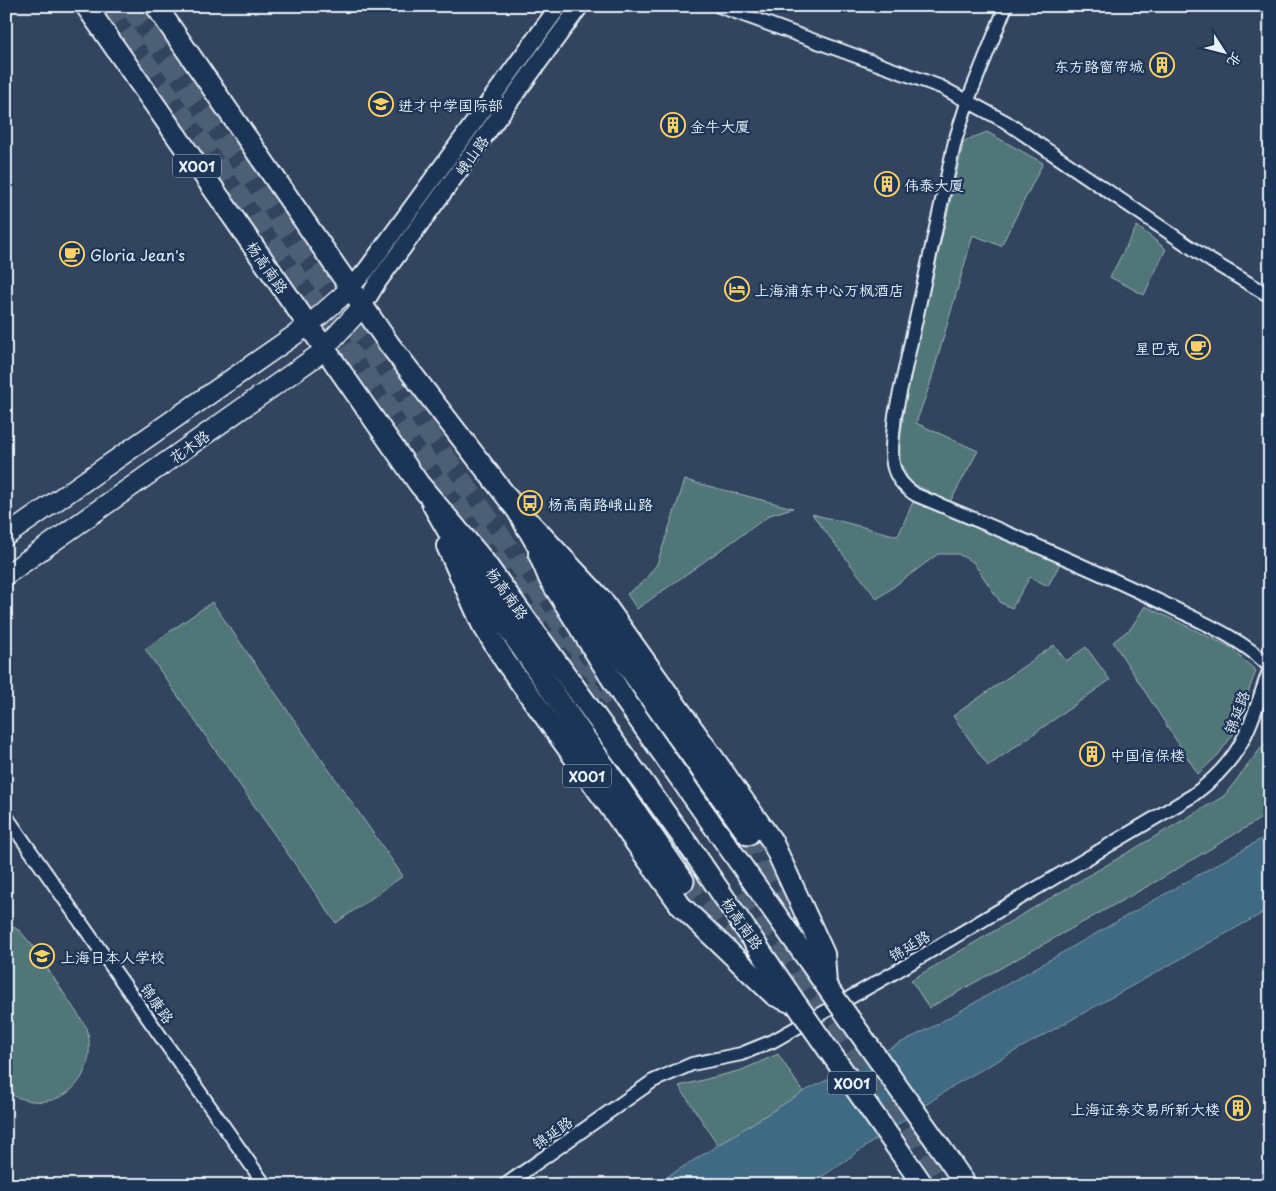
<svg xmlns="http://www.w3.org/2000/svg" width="1276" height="1191" viewBox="0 0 1276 1191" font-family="'Playpen Sans','LXGW WenKai TC',sans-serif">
	<rect width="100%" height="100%" fill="#32445e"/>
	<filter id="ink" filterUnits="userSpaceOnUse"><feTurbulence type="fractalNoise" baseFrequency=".02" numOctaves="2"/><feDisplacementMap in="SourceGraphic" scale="10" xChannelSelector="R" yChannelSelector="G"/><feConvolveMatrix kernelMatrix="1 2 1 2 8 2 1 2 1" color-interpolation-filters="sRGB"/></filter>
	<g filter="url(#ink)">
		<!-- green -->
		<path fill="#517678" stroke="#9cb4b8" d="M 987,132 L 1043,163 L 1001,246 L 973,235 L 930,384 L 916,423 L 978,451 L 950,502 L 910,482 L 898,458 L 906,395 L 964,141 Z
			M 1137,226 L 1166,249 L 1144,295 L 1110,277 Z
			M 685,480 L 793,508 L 770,515 L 637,609 L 627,594 L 644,581 L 657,564 Z
			M 916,495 L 1063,558 L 1048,586 L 1030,577 L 1012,608 L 1001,603 L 973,562 L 958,554 L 938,554 L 877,599 L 812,514 L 898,536 Z
			M 212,602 L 403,876 L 336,923 L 145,649 Z
			M 1145,606 L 1230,647 L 1256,671 L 1232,736 L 1218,755 L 1198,774 L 1113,642 L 1131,628 Z
			M 1054,645 L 1066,661 L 1086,647 L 1110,680 L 988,766 L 953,716 Z
			M 1270,740 L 1270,813 L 1157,881 L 929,1008 L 911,980 L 1224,796 L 1265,743 Z
			M 6,922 L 20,931 L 31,944 L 87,1028 C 100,1082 56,1120 6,1092 Z
			M 778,1054 L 803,1092 L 718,1145 L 679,1086 L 742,1070 Z"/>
		<!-- water -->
		<path fill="#3f6b83" stroke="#83a1b2" d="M 1270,834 L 1270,909 L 956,1084 L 810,1185 L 654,1185 L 803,1092 L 932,1027 Z"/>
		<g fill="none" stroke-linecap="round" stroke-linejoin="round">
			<!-- trunk-tunnel -->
			<path stroke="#4d5e75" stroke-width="21" stroke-dasharray="21 11" stroke-linecap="butt" d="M 105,6 L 596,701
				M 130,6 L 614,699
				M 748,834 L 784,919
				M 683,881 L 753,947
				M 735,897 L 943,1185"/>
			<defs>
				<path id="minor" d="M 719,6 L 941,87 L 1006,122 L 1211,261 L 1270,296
					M 1006,6 L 968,100 L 955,141 L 895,415 C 892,449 884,475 916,495 C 999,529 1082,564 1163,603 C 1201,622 1240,637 1270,667
					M 6,816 L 265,1185
					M 505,1185 L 653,1081 L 692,1064 L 741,1054 L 773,1041 L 897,971 L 1192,796 C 1245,757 1249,727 1270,668"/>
				<path id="tertiary" d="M 350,289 L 367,269 L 559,6
					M 363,306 L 377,283 L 580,6"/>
				<path id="secondary" d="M 6,536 L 309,325 L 350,289
					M 6,575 L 318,355 L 363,306"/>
				<path id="primary" d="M 86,6 L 419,484 L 483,560 L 694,853 L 797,1005
					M 156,6 L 389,344 L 520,514 L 527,528
					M 530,523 L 601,599 L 772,841 L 824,954 L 826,985
					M 447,546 L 482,624 L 505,661 L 681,906 L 774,995 L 797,1005
					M 539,554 L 550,580 L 625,700 L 827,987
					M 938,1144 L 966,1185
					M 907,1162 L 923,1185"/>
				<path id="trunk" d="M 433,504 L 483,591 L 683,881
					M 520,514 L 539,547 L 588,610 L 748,834"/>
			</defs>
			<!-- minor casing -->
			<use href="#minor" stroke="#e8f1f8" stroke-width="16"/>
			<!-- tertiary casing -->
			<use href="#tertiary" stroke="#e8f1f8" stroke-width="20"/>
			<!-- secondary casing -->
			<use href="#secondary" stroke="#e8f1f8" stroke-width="22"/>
			<!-- primary casing -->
			<use href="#primary" stroke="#e8f1f8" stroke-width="24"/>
			<!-- trunk casing -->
			<use href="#trunk" stroke="#e8f1f8" stroke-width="25"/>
			<!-- minor -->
			<use href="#minor" stroke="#1d3557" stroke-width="12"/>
			<!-- tertiary -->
			<use href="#tertiary" stroke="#1d3557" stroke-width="16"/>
			<!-- secondary -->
			<use href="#secondary" stroke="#1d3557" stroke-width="19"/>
			<!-- primary -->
			<use href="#primary" stroke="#1d3557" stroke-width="20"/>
			<!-- trunk -->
			<use href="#trunk" stroke="#1d3557" stroke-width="21"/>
			<defs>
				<path id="primary-bridge" d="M 827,987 L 938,1144
					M 797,1005 L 907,1162"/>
			</defs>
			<!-- primary-bridge casing -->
			<use href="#primary-bridge" stroke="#e8f1f8" stroke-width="24" stroke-linecap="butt"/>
			<!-- primary-bridge -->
			<use href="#primary-bridge" stroke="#1d3557" stroke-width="20"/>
		</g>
	</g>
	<!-- icons -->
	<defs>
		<symbol id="building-ring" viewBox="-11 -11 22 22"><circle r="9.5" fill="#1d3557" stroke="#ffd166" stroke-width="1.5"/><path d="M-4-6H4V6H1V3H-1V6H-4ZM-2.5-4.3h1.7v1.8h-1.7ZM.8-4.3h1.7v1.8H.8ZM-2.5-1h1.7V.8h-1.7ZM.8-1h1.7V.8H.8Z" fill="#ffd166"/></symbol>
		<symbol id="school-ring" viewBox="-11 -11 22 22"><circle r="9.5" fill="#1d3557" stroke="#ffd166" stroke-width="1.5"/><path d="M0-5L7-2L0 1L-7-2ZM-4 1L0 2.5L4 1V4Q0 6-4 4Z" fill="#ffd166"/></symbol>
		<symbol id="cafe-ring" viewBox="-11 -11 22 22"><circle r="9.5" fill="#1d3557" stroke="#ffd166" stroke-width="1.5"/><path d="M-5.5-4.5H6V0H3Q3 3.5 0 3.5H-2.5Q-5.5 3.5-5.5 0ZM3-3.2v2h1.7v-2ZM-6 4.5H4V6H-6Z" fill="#ffd166"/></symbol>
		<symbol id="hotel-ring" viewBox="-11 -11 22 22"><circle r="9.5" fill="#1d3557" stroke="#ffd166" stroke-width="1.5"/><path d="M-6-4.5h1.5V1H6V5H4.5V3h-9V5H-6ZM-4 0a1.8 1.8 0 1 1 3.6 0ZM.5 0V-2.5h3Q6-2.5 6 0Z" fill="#ffd166"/></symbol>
		<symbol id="bus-ring" viewBox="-11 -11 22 22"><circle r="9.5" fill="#1d3557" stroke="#ffd166" stroke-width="1.5"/><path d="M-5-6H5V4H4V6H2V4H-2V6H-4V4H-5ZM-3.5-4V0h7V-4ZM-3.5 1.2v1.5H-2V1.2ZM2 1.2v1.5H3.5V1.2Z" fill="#ffd166"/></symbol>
	</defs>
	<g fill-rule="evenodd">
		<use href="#building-ring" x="1148" y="51" width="28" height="28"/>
		<use href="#school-ring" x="367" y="90" width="28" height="28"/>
		<use href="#building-ring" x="659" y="111" width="28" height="28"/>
		<use href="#building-ring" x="873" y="170" width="28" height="28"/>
		<use href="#cafe-ring" x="58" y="240" width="28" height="28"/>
		<use href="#hotel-ring" x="723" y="275" width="28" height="28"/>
		<use href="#cafe-ring" x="1184" y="333" width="28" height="28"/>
		<use href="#bus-ring" x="516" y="489" width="28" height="28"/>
		<use href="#building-ring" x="1078" y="740" width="28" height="28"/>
		<use href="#school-ring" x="28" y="942" width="28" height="28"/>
		<use href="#building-ring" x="1224" y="1094" width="28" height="28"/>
	</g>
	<g text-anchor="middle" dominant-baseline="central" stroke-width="4.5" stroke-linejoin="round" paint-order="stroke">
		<!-- shield labels -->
		<g fill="#1d3557" stroke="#abb9c8" stroke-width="1">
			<rect x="173" y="154.5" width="48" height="23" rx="4"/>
			<rect x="563" y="764.5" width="48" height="23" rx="4"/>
			<rect x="828" y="1071.5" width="48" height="23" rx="4"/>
		</g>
		<g font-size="14" font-weight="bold" fill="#e8f1f8">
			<text x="197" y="166">X001</text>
			<text x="587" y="776">X001</text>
			<text x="852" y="1083">X001</text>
		</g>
		<!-- poi labels -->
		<g font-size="15" fill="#e8f1f8" stroke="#1d3557" text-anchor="start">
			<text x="1144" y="65" text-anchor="end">东方路窗帘城</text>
			<text x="398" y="104">进才中学国际部</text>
			<text x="690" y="125">金牛大厦</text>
			<text x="904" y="184">伟泰大厦</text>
			<text x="90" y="254">Gloria Jean's</text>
			<text x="754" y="289">上海浦东中心万枫酒店</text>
			<text x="1180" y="347" text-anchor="end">星巴克</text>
			<text x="548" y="503">杨高南路峨山路</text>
			<text x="1110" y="754">中国信保楼</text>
			<text x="60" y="956">上海日本人学校</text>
			<text x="1220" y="1108" text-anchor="end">上海证券交易所新大楼</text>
		</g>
		<!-- street labels -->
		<g font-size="15" fill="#e8f1f8" stroke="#1d3557">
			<text transform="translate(471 155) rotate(-54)">峨山路</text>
			<text transform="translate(268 267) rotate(55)">杨高南路</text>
			<text transform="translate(189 446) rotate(-35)">花木路</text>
			<text transform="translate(508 593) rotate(54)">杨高南路</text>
			<text transform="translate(1236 712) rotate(-69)">锦延路</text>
			<text transform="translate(743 923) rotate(55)">杨高南路</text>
			<text transform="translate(909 945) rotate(-31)">锦延路</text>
			<text transform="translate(158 1003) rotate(55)">锦康路</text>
			<text transform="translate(552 1132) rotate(-35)">锦延路</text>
		</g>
	</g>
	<!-- margin -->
	<rect width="1276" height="1191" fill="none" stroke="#1d3557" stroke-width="25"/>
	<rect x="12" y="12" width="1251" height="1166" fill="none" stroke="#e8f1f8" stroke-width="2" filter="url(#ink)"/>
	<!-- north arrow -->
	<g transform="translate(1224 52) rotate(126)" stroke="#1d3557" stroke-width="4" paint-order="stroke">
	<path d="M0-4L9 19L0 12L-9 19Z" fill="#e8f1f8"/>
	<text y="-8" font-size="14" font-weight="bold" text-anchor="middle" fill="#e8f1f8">北</text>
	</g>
</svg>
